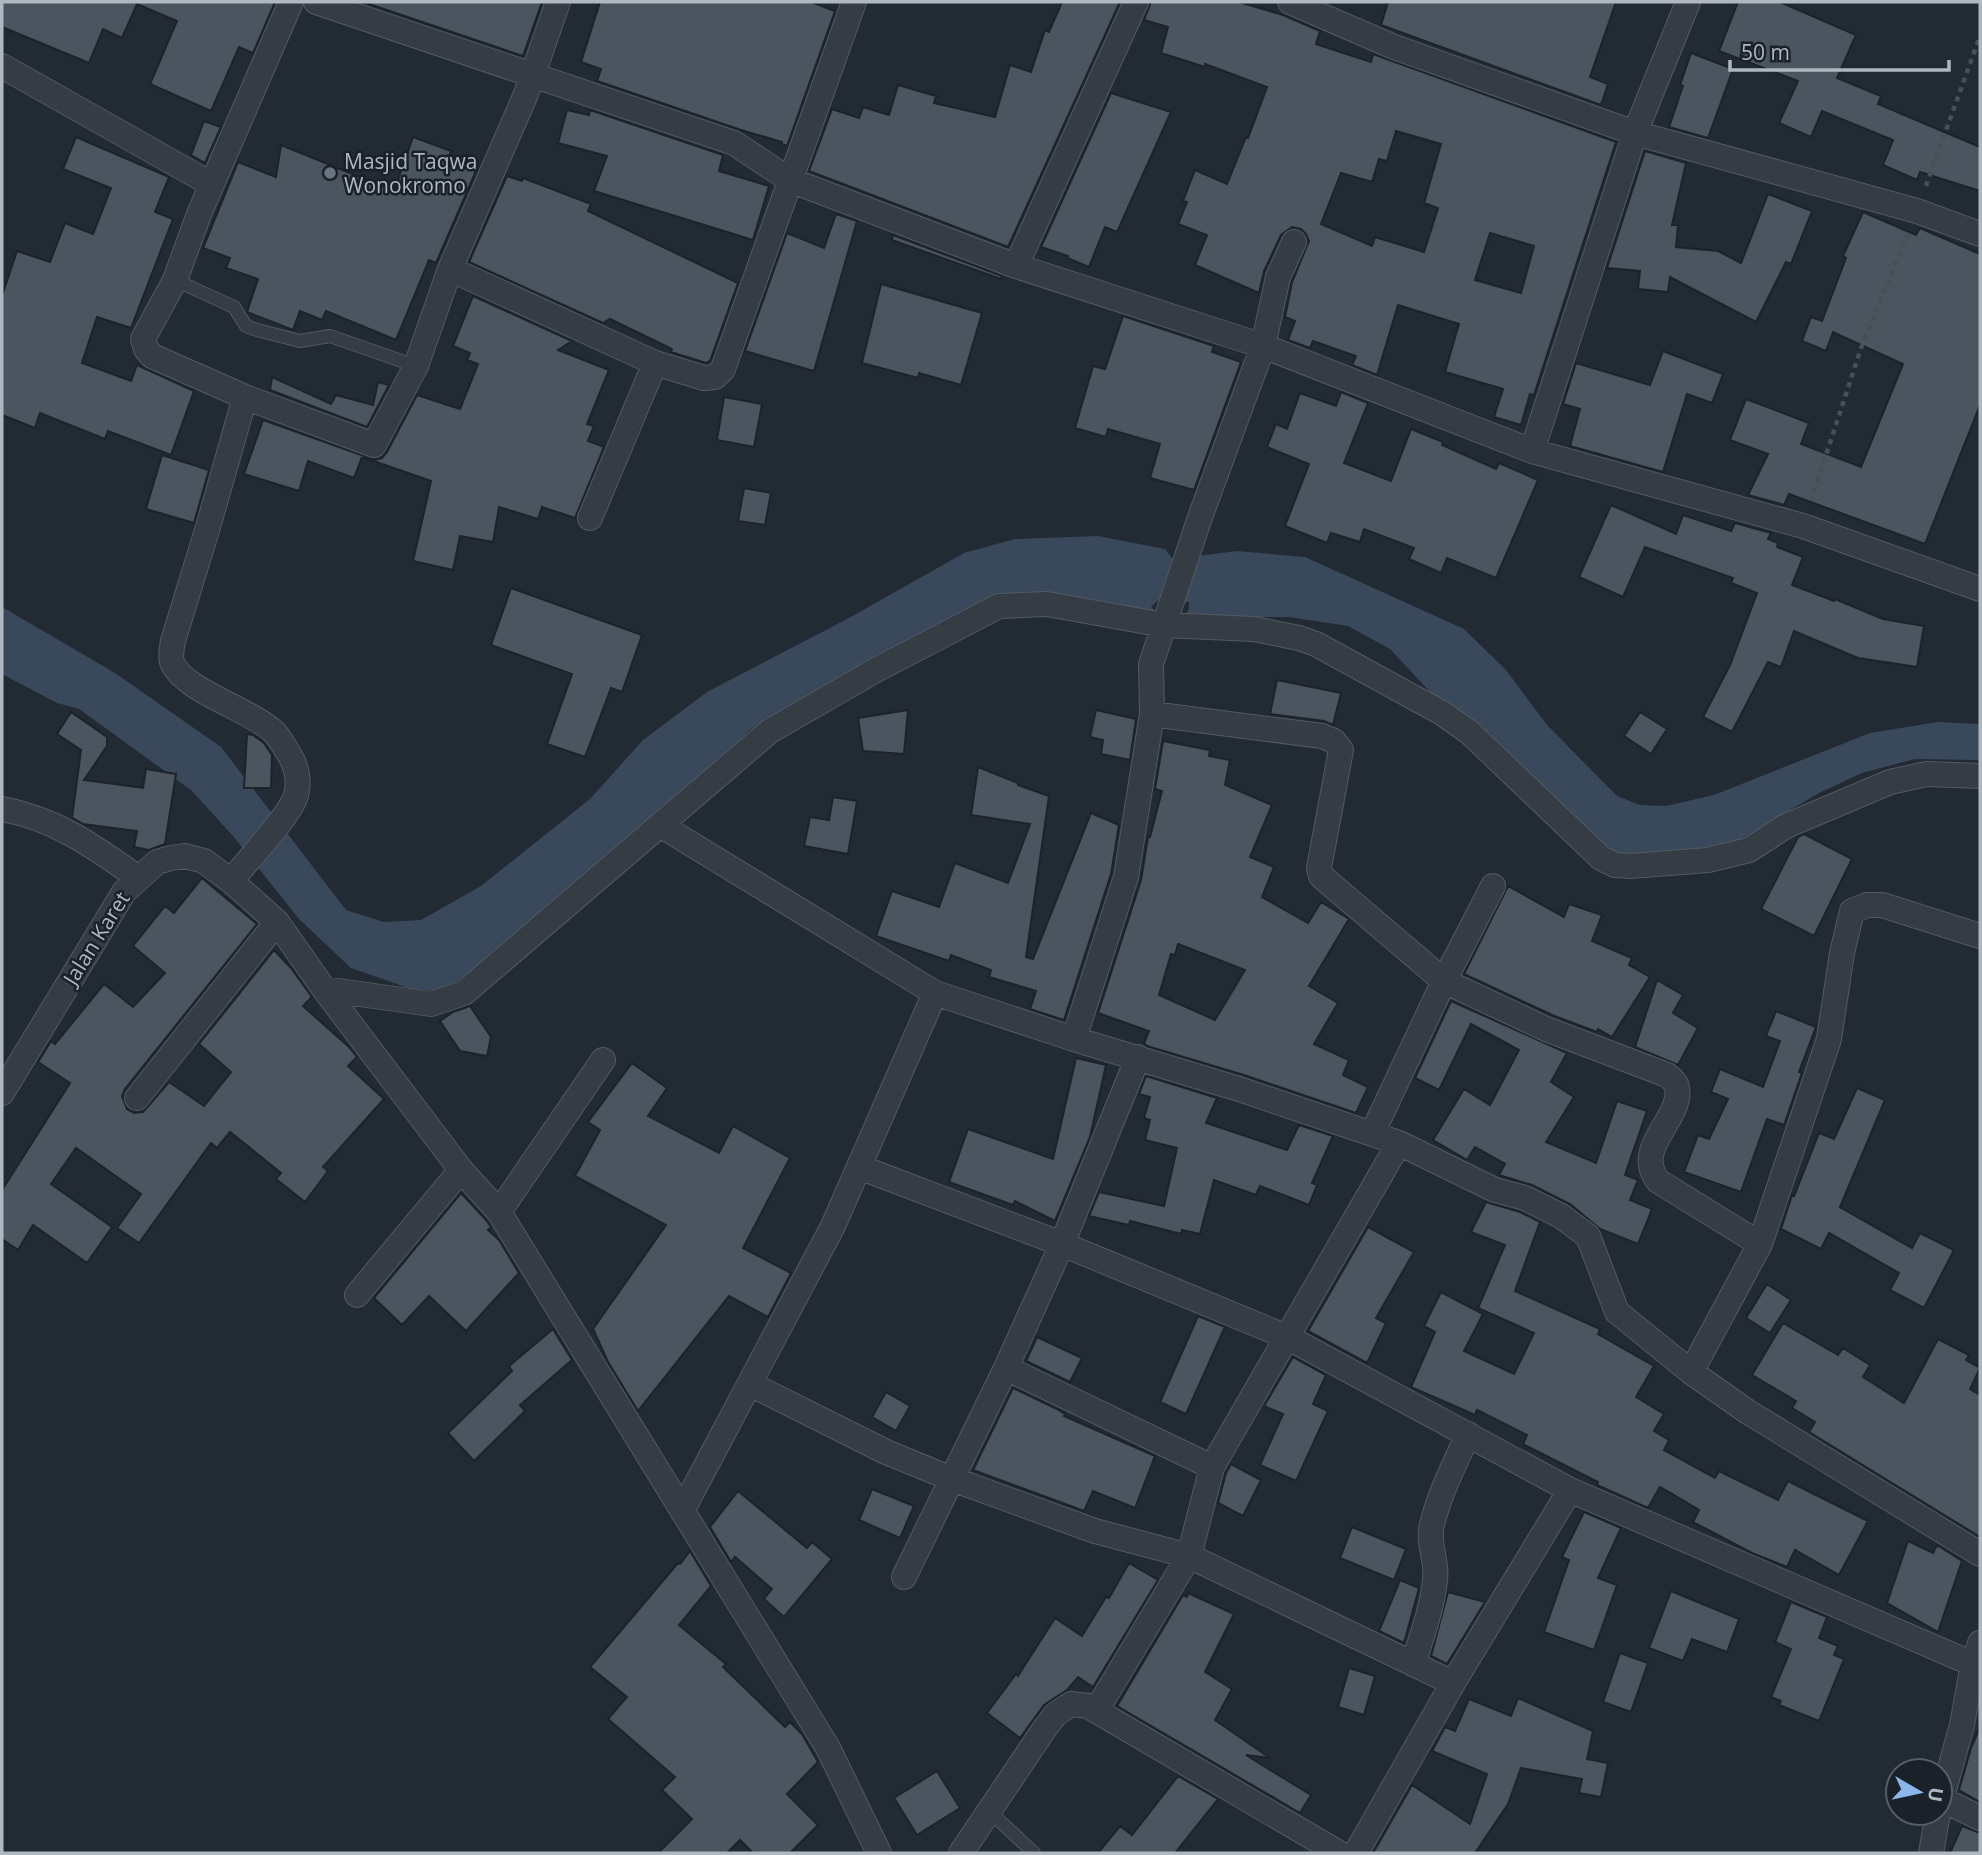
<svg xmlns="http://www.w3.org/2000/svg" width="1982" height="1855" viewBox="0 0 1982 1855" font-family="'Open Sans',sans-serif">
	<rect width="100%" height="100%" fill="#222a33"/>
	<!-- water -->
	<path fill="#39495b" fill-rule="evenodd" d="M 1098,536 L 1165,549 L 1172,558 L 1185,562 L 1190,557 L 1237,551 L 1305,557 L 1464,629 L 1506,670 L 1547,725 L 1617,796 L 1640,805 L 1666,806 L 1714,795 L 1870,733 L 1938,722 L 1980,724 L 1980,760 L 1915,759 L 1862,773 L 1819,793 L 1739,840 L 1687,851 L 1633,856 L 1611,851 L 1431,693 L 1390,649 L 1348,626 L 1289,617 L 1241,617 L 1057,612 L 1006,615 L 765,720 L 749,731 L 671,807 L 578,890 L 444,991 L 411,989 L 351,968 L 299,919 L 233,836 L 191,790 L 79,709 L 57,703 L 2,674 L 2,607 L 115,673 L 221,747 L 346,910 L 384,922 L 421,920 L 481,886 L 590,799 L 643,740 L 707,692 L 849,618 L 964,553 L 1015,539 ZM 1165,593 L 1181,602 L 1189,602 L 1189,609 L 1186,614 L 1159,615 L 1151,607 Z"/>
	<!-- building -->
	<path fill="#4a555f" stroke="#1c232b" stroke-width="2" fill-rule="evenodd" d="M 2,2 L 275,2 L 253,53 L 239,47 L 211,111 L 150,84 L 177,21 L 137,4 L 122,38 L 103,29 L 89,63 L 2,27 Z
		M 370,2 L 542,2 L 523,56 L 369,4 Z
		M 600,2 L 811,2 L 835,11 L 787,146 L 782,144 L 782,142 L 741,130 L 597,81 L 601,69 L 581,62 Z
		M 1062,2 L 1120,2 L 1008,247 L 809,171 L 832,109 L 859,118 L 863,107 L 889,115 L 898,85 L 936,96 L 934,103 L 995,117 L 1010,65 L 1031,72 L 1045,30 L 1049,32 Z
		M 1151,2 L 1239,2 L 1283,15 L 1320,31 L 1316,44 L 1371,62 L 1373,54 L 1616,142 L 1534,395 L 1530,394 L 1521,425 L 1494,417 L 1503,389 L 1445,372 L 1459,324 L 1398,305 L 1377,375 L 1352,365 L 1356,356 L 1313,341 L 1310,348 L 1288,340 L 1295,321 L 1285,317 L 1292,282 L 1309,241 L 1306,234 L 1301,229 L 1292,227 L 1281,235 L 1264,271 L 1259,293 L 1195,265 L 1207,235 L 1178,224 L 1187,202 L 1183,201 L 1195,170 L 1227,184 L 1246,137 L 1248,138 L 1267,87 L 1205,64 L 1205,67 L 1161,53 L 1168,27 L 1144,20 ZM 1396,131 L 1441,144 L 1424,203 L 1438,208 L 1424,252 L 1375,237 L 1372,246 L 1321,224 L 1341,173 L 1372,182 L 1379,159 L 1387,161 ZM 1490,233 L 1534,246 L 1521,293 L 1475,280 Z
		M 1388,2 L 1616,2 L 1590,77 L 1608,84 L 1601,105 L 1381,25 Z
		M 1738,2 L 1780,2 L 1856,35 L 1837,78 L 1881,96 L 1878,104 L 1980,147 L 1980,191 L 1920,172 L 1917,180 L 1883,165 L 1893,140 L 1822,111 L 1811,137 L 1779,123 L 1798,81 L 1719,51 Z
		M 1691,53 L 1733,69 L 1708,138 L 1669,127 L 1683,86 L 1680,85 Z
		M 1111,93 L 1171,112 L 1117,232 L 1105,227 L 1089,267 L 1067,258 L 1068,256 L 1041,247 Z
		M 567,110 L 589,115 L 590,110 L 723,155 L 719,171 L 769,186 L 753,240 L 594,191 L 607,156 L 558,143 Z
		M 204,121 L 221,127 L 205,163 L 191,155 Z
		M 76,137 L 169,177 L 155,212 L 173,219 L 131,328 L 97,317 L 82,363 L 131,381 L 137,365 L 194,391 L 171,455 L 108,431 L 105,439 L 40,413 L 35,428 L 2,415 L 2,296 L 17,251 L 50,262 L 65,223 L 93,234 L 111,188 L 63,169 Z
		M 413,137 L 451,151 L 448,160 L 476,171 L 436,263 L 429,260 L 396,340 L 326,311 L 322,320 L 300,311 L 293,330 L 247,312 L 258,279 L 226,268 L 230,258 L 203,248 L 238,162 L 276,177 L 281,145 L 394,191 Z
		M 1645,151 L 1686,163 L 1672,225 L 1678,225 L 1676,247 L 1718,251 L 1741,263 L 1768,194 L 1812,211 L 1791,264 L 1786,262 L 1756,322 L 1670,277 L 1668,292 L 1638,289 L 1640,271 L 1607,268 Z
		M 507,176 L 522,181 L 523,178 L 591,204 L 588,211 L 738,283 L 710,361 L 706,363 L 671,352 L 672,349 L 610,319 L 603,323 L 469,262 Z
		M 1863,212 L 1916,235 L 1920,228 L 1980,254 L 1980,405 L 1925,544 L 1789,494 L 1784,505 L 1748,495 L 1768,454 L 1730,440 L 1746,399 L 1809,423 L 1801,444 L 1861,467 L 1903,364 L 1833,332 L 1826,351 L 1802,341 L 1811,317 L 1822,321 L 1846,258 L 1843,256 Z
		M 836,214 L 857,221 L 814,371 L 745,351 L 787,233 L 824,248 Z
		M 893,235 L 1002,276 L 1001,279 L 892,240 Z
		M 881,284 L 982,313 L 961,385 L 919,373 L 918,378 L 862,363 Z
		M 473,296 L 572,341 L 558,350 L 609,370 L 587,424 L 594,426 L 588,441 L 604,447 L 575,518 L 542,507 L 538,519 L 499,507 L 493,542 L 460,536 L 453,570 L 413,561 L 431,481 L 362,457 L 354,478 L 308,461 L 299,491 L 244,474 L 263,420 L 375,460 L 382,458 L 387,452 L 417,395 L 460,409 L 478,364 L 467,360 L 470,353 L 453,346 Z
		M 1123,316 L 1214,346 L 1212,352 L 1241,362 L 1194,490 L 1150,478 L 1160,444 L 1108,429 L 1106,437 L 1075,428 L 1093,366 L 1105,369 Z
		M 1663,351 L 1723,374 L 1712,403 L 1687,394 L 1663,472 L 1570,446 L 1580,409 L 1563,404 L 1576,363 L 1650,385 Z
		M 272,377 L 331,404 L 336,395 L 373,405 L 378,382 L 389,385 L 367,427 L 270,390 Z
		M 1341,392 L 1368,403 L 1344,463 L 1391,481 L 1411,429 L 1443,442 L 1442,445 L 1496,469 L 1499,463 L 1538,480 L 1496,578 L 1447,558 L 1441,573 L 1409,559 L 1414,548 L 1364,529 L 1360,542 L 1331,533 L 1327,543 L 1285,526 L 1309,464 L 1267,447 L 1276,424 L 1287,429 L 1300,393 L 1336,406 Z
		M 724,397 L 762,404 L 754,447 L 717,440 Z
		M 162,455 L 209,470 L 194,523 L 146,509 Z
		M 744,488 L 771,493 L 765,525 L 738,521 Z
		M 1611,505 L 1676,534 L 1683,515 L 1731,531 L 1735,523 L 1771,533 L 1768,539 L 1778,543 L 1777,547 L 1803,557 L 1792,585 L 1834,601 L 1835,599 L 1883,619 L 1924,626 L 1917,667 L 1858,658 L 1794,631 L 1781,667 L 1768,662 L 1732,732 L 1703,717 L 1730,665 L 1757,593 L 1731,583 L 1733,578 L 1645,547 L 1623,597 L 1579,577 Z
		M 511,588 L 642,635 L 622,692 L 611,688 L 585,757 L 547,744 L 572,674 L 491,645 Z
		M 1277,680 L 1341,693 L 1333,725 L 1324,721 L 1270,714 Z
		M 908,710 L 904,754 L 863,751 L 858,718 Z
		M 1096,710 L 1136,719 L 1130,760 L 1101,754 L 1103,740 L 1090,737 Z
		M 71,712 L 107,737 L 107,746 L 84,780 L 143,788 L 146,769 L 176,774 L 165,844 L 149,850 L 134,847 L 137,831 L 83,824 L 72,818 L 81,750 L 57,734 Z
		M 1640,712 L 1667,729 L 1651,754 L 1624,736 Z
		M 247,734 L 253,735 L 264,743 L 272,755 L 271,788 L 244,788 Z
		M 1163,741 L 1210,750 L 1209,756 L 1230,760 L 1225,785 L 1272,805 L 1250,857 L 1274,867 L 1262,897 L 1308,923 L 1321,902 L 1349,919 L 1309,986 L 1338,1003 L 1314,1044 L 1349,1060 L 1343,1075 L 1368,1087 L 1356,1113 L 1247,1076 L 1147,1046 L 1144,1043 L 1149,1031 L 1098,1013 L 1141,880 L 1148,837 L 1150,837 L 1162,791 L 1155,789 ZM 1178,944 L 1245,970 L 1215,1020 L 1159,995 L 1171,954 L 1175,955 Z
		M 978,767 L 1018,783 L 1018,785 L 1049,796 L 1026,957 L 1033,959 L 1091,813 L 1119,825 L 1111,874 L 1064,1020 L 1030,1009 L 1036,991 L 989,977 L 991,970 L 951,955 L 949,961 L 876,936 L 892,891 L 939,907 L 955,863 L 1008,883 L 1030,824 L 971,815 Z
		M 833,797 L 857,801 L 848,854 L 804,846 L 810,817 L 829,820 Z
		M 1804,834 L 1852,859 L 1814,936 L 1761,909 L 1798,837 Z
		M 202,878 L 257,924 L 125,1089 L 122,1096 L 127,1109 L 134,1113 L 143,1112 L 169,1082 L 204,1106 L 231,1072 L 199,1044 L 274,950 L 291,968 L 312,997 L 303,1006 L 349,1047 L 357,1057 L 348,1066 L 384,1099 L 323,1167 L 328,1171 L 305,1202 L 276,1179 L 281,1173 L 230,1132 L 217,1148 L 211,1143 L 139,1243 L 117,1228 L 141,1194 L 76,1148 L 51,1184 L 112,1227 L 87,1263 L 33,1225 L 18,1250 L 2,1239 L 2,1190 L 70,1083 L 38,1062 L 51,1041 L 55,1044 L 104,984 L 133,1007 L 165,973 L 133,946 L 165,906 L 174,913 Z
		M 1508,886 L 1564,917 L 1569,904 L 1602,915 L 1592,941 L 1632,958 L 1629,965 L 1650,977 L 1612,1037 L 1598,1029 L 1597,1032 L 1552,1015 L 1464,974 Z
		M 1657,980 L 1683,995 L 1673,1013 L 1698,1028 L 1678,1065 L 1635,1047 Z
		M 1451,1001 L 1567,1053 L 1551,1082 L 1574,1097 L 1546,1142 L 1596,1163 L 1617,1101 L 1647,1111 L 1625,1175 L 1638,1180 L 1630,1200 L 1652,1209 L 1638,1244 L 1600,1229 L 1570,1204 L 1532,1185 L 1499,1175 L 1505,1164 L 1475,1147 L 1467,1160 L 1433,1140 L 1464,1089 L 1490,1105 L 1519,1050 L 1471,1024 L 1439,1090 L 1415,1078 Z
		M 470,1006 L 491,1037 L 487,1056 L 460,1051 L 440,1021 L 453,1012 Z
		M 1776,1011 L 1816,1027 L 1799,1072 L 1802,1073 L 1784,1125 L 1767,1119 L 1741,1192 L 1684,1172 L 1698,1135 L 1709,1139 L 1728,1099 L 1711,1092 L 1720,1069 L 1763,1087 L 1780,1041 L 1766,1036 Z
		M 1076,1058 L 1106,1065 L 1090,1137 L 1055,1221 L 1015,1201 L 1013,1205 L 949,1182 L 968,1129 L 1053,1159 Z
		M 632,1063 L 667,1088 L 648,1116 L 719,1153 L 733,1126 L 790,1158 L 743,1248 L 791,1273 L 768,1317 L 729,1296 L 638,1411 L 608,1362 L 593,1329 L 666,1225 L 575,1176 L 600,1130 L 588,1122 Z
		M 1146,1076 L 1217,1098 L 1206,1123 L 1287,1150 L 1299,1125 L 1333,1136 L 1312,1183 L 1317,1185 L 1309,1205 L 1260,1186 L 1256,1195 L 1214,1180 L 1200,1234 L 1182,1230 L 1181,1234 L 1130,1221 L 1129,1225 L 1089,1216 L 1099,1192 L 1164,1206 L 1177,1148 L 1145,1140 L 1150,1120 L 1144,1118 L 1150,1097 L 1139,1094 Z
		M 1857,1088 L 1885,1100 L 1840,1207 L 1912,1248 L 1920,1233 L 1954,1250 L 1924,1308 L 1890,1290 L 1899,1273 L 1829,1233 L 1821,1249 L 1781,1229 L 1792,1195 L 1794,1196 L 1819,1133 L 1834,1139 Z
		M 461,1193 L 487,1221 L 491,1227 L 488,1230 L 499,1240 L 519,1273 L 466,1331 L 429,1296 L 402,1325 L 374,1298 Z
		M 1486,1202 L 1520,1212 L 1540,1222 L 1515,1291 L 1600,1329 L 1598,1334 L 1654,1366 L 1636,1397 L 1664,1414 L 1654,1431 L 1669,1440 L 1664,1450 L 1715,1478 L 1719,1471 L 1778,1500 L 1788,1481 L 1868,1521 L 1839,1575 L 1795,1550 L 1787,1567 L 1752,1553 L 1693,1522 L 1699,1510 L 1660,1487 L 1648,1508 L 1597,1485 L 1598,1482 L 1523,1444 L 1527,1435 L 1477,1410 L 1475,1415 L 1411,1387 L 1435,1332 L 1424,1326 L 1441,1292 L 1483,1314 L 1464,1351 L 1514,1374 L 1534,1333 L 1478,1308 L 1505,1245 L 1471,1232 Z
		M 1368,1227 L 1414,1252 L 1376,1318 L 1386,1323 L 1367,1363 L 1308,1331 Z
		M 1767,1284 L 1791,1300 L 1770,1333 L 1746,1318 Z
		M 1198,1316 L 1225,1327 L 1186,1414 L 1160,1402 Z
		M 1783,1323 L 1838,1355 L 1843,1348 L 1870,1365 L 1863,1377 L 1904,1403 L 1938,1339 L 1969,1355 L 1966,1360 L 1980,1368 L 1970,1389 L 1980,1395 L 1980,1537 L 1809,1432 L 1815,1422 L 1792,1408 L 1796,1401 L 1752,1375 Z
		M 553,1329 L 572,1360 L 520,1405 L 525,1411 L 474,1461 L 448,1433 L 512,1371 L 509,1366 Z
		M 1037,1337 L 1082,1358 L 1070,1382 L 1026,1361 Z
		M 1293,1357 L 1326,1375 L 1313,1404 L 1328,1411 L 1296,1481 L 1260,1465 L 1283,1414 L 1264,1406 Z
		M 1013,1388 L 1057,1409 L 1065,1414 L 1064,1416 L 1155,1456 L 1135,1508 L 1093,1491 L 1084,1511 L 973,1470 Z
		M 886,1392 L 910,1406 L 896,1431 L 872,1417 Z
		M 1231,1464 L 1261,1480 L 1243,1516 L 1218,1503 L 1226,1473 Z
		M 872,1489 L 914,1506 L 900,1538 L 859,1520 Z
		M 738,1491 L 807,1548 L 812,1542 L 832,1559 L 784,1617 L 764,1599 L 772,1589 L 735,1557 L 731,1562 L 710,1527 Z
		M 1584,1512 L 1621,1528 L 1598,1578 L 1617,1585 L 1594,1650 L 1544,1632 L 1569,1560 L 1562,1557 Z
		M 1352,1527 L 1406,1549 L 1394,1580 L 1340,1558 Z
		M 1908,1541 L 1933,1553 L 1937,1545 L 1962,1561 L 1938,1632 L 1887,1603 Z
		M 690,1551 L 711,1586 L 679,1625 L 726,1664 L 723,1667 L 785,1727 L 790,1722 L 802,1734 L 818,1762 L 787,1794 L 818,1825 L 790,1853 L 753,1853 L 740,1840 L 727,1853 L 658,1853 L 692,1819 L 662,1790 L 675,1777 L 608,1719 L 627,1697 L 590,1667 L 678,1563 L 680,1564 Z
		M 1129,1563 L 1158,1580 L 1093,1687 L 1078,1677 L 1067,1690 L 1044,1705 L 1020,1738 L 987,1713 L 1016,1674 L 1018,1676 L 1055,1618 L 1082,1636 L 1106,1597 L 1109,1598 Z
		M 1400,1580 L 1419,1588 L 1404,1643 L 1379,1631 Z
		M 1671,1591 L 1739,1619 L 1727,1652 L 1692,1639 L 1683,1661 L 1649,1648 Z
		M 1448,1592 L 1485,1602 L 1447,1664 L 1431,1656 Z
		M 1188,1593 L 1234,1614 L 1205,1672 L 1232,1689 L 1215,1720 L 1270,1758 L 1246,1755 L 1311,1795 L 1300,1813 L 1117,1706 L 1183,1595 L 1187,1597 Z
		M 1791,1602 L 1827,1617 L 1819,1638 L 1838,1646 L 1834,1655 L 1844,1659 L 1819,1721 L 1779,1705 L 1781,1701 L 1771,1697 L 1791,1649 L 1775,1642 Z
		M 1620,1653 L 1648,1663 L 1631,1712 L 1603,1702 Z
		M 1349,1668 L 1375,1676 L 1364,1715 L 1338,1707 Z
		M 1518,1698 L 1593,1731 L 1587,1759 L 1608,1763 L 1601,1797 L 1579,1793 L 1582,1779 L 1521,1768 L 1508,1804 L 1475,1853 L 1373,1853 L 1412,1785 L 1470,1824 L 1487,1774 L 1432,1751 L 1445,1727 L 1455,1731 L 1469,1699 L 1511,1716 Z
		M 1980,1727 L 1980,1802 L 1959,1790 L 1971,1748 Z
		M 937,1771 L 960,1808 L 917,1835 L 894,1798 Z
		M 1178,1776 L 1218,1799 L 1175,1853 L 1098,1853 L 1120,1826 L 1132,1835 Z
		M 1962,1826 L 1980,1833 L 1980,1853 L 1950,1853 Z"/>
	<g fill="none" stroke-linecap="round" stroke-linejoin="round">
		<defs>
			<path id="lane" d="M 175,280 L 234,307 L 246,326 L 257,330 L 300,341 L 330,336 L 416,366
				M 989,1811 L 1034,1853"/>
			<path id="street" d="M 291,2 L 199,214 L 175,280 L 143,339 L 146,349 L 152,356 L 245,397 L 374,445 L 416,366 L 450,269 L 526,94 L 558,2
				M 316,2 L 734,143 L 790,180 L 1016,266 L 1263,346 L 1532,451 L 1803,526 L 1980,589
				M 1290,2 L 1394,47 L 1635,133 L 1917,211 L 1980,234
				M 2,66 L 211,184
				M 1016,266 L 1136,2
				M 450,269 L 655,363 L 704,378 L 715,377 L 723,369 L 854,2
				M 1532,451 L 1635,133 L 1688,2
				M 590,518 L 655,363
				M 1152,714 L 1322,736 L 1334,741 L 1341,750 L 1319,868 L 1321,876 L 1444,981 L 1546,1029 L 1667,1075 C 1672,1079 1676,1082 1677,1088 C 1683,1118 1632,1148 1658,1181 L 1760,1244
				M 2,809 C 56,819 93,846 137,877
				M 660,825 L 935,993 L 1074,1039 L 1239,1089 L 1399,1143 L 1495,1190 L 1525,1198 L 1561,1216 L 1588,1236 L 1617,1312 L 1691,1372 L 1748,1412 L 1980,1554
				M 231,881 C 245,863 291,815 296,795 C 300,780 297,767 289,754 C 284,746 280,738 274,732 C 250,709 183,691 172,662 C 170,656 172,647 173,641 L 208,527 L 245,397
				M 324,989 L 431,1004 L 464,993 L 770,731 L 876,670 L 999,606 L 1047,604 L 1164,625 L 1254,629 L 1299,638 L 1316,644 L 1442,713 L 1469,732 L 1601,858 L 1615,865 L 1631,866 L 1708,860 L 1749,850 L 1786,826 L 1890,782 L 1926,774 L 1980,776
				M 1074,1039 L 1126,877 L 1152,714 L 1151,664 L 1199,520 L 1263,346 L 1278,277 L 1294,242
				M 2,1093 L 124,892 L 157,862 L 171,858 L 185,856 L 204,861 L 231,881 L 277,922 L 324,989 L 461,1170 L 499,1212 L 828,1748 L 879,1853
				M 137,1098 L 277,922
				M 1372,1134 L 1444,981 L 1493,886
				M 859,1167 L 1062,1244 L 1287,1337 L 1570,1490 L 1973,1664
				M 499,1212 L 603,1060
				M 357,1295 L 461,1170
				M 1006,1368 L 1212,1467
				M 1691,1372 L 1760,1244 L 1829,1039 L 1842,953 L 1852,911 L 1867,905 L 1882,905 L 1980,936
				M 750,1384 L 886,1452 L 952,1479 L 1095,1531 L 1189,1556 L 1453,1683
				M 682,1511 L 833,1226 L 935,993
				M 904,1577 L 1006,1368 L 1062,1244 L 1138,1057
				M 1413,1664 C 1422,1636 1432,1609 1435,1580 C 1438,1562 1427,1543 1432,1525 C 1439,1494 1455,1464 1468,1434
				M 1096,1711 L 1189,1556 L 1212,1467 L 1399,1143
				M 1941,1799 L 1980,1818
				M 1940,1804 L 1962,1725 L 1973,1664 L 1980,1643
				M 961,1853 L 1045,1728 L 1056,1714 L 1071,1704 L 1088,1706 L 1339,1853
				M 1356,1853 L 1453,1683 L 1570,1490
				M 1931,1853 L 1938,1813"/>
		</defs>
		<!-- lane casing -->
		<use href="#lane" stroke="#525a62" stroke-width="14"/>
		<!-- street casing -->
		<use href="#street" stroke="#525a62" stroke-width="26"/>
		<!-- path -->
		<path stroke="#435354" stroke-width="4.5" stroke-dasharray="5 5" stroke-linecap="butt" d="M 1926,186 L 1980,36
			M 1811,501 L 1861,348 L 1908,233"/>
		<!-- lane -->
		<use href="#lane" stroke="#353c44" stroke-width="12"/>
		<!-- street -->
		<use href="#street" stroke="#353c44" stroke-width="24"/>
	</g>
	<!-- markers -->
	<circle fill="#6b7280" stroke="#1a2129" stroke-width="2.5" cx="330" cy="173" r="7"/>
	<g text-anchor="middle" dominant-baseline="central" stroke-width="5" stroke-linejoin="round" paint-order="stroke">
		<!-- poi labels -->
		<g font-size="21" fill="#afb7c1" stroke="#1a2129" text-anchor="start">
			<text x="344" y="161">Masjid Taqwa<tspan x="344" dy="24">Wonokromo</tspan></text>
		</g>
		<!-- street labels -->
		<g font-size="21" fill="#afb7c1" stroke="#1a2129">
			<text transform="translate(96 938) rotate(-58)">Jalan Karet</text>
		</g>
	</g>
	<!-- border -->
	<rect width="1982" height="1855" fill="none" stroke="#afb7c1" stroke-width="7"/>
	<!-- north arrow -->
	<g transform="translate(1919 1792) rotate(99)"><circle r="33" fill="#1a2129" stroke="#565d66" stroke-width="2"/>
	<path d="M0-5L12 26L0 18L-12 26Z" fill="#8bb6ea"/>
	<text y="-10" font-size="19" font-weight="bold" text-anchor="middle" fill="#afb7c1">U</text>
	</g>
	<!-- scale -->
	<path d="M1730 60v10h219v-10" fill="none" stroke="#afb7c1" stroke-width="3.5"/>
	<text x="1741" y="60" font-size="21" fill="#afb7c1" stroke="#1a2129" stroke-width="5" paint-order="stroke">50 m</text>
</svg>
